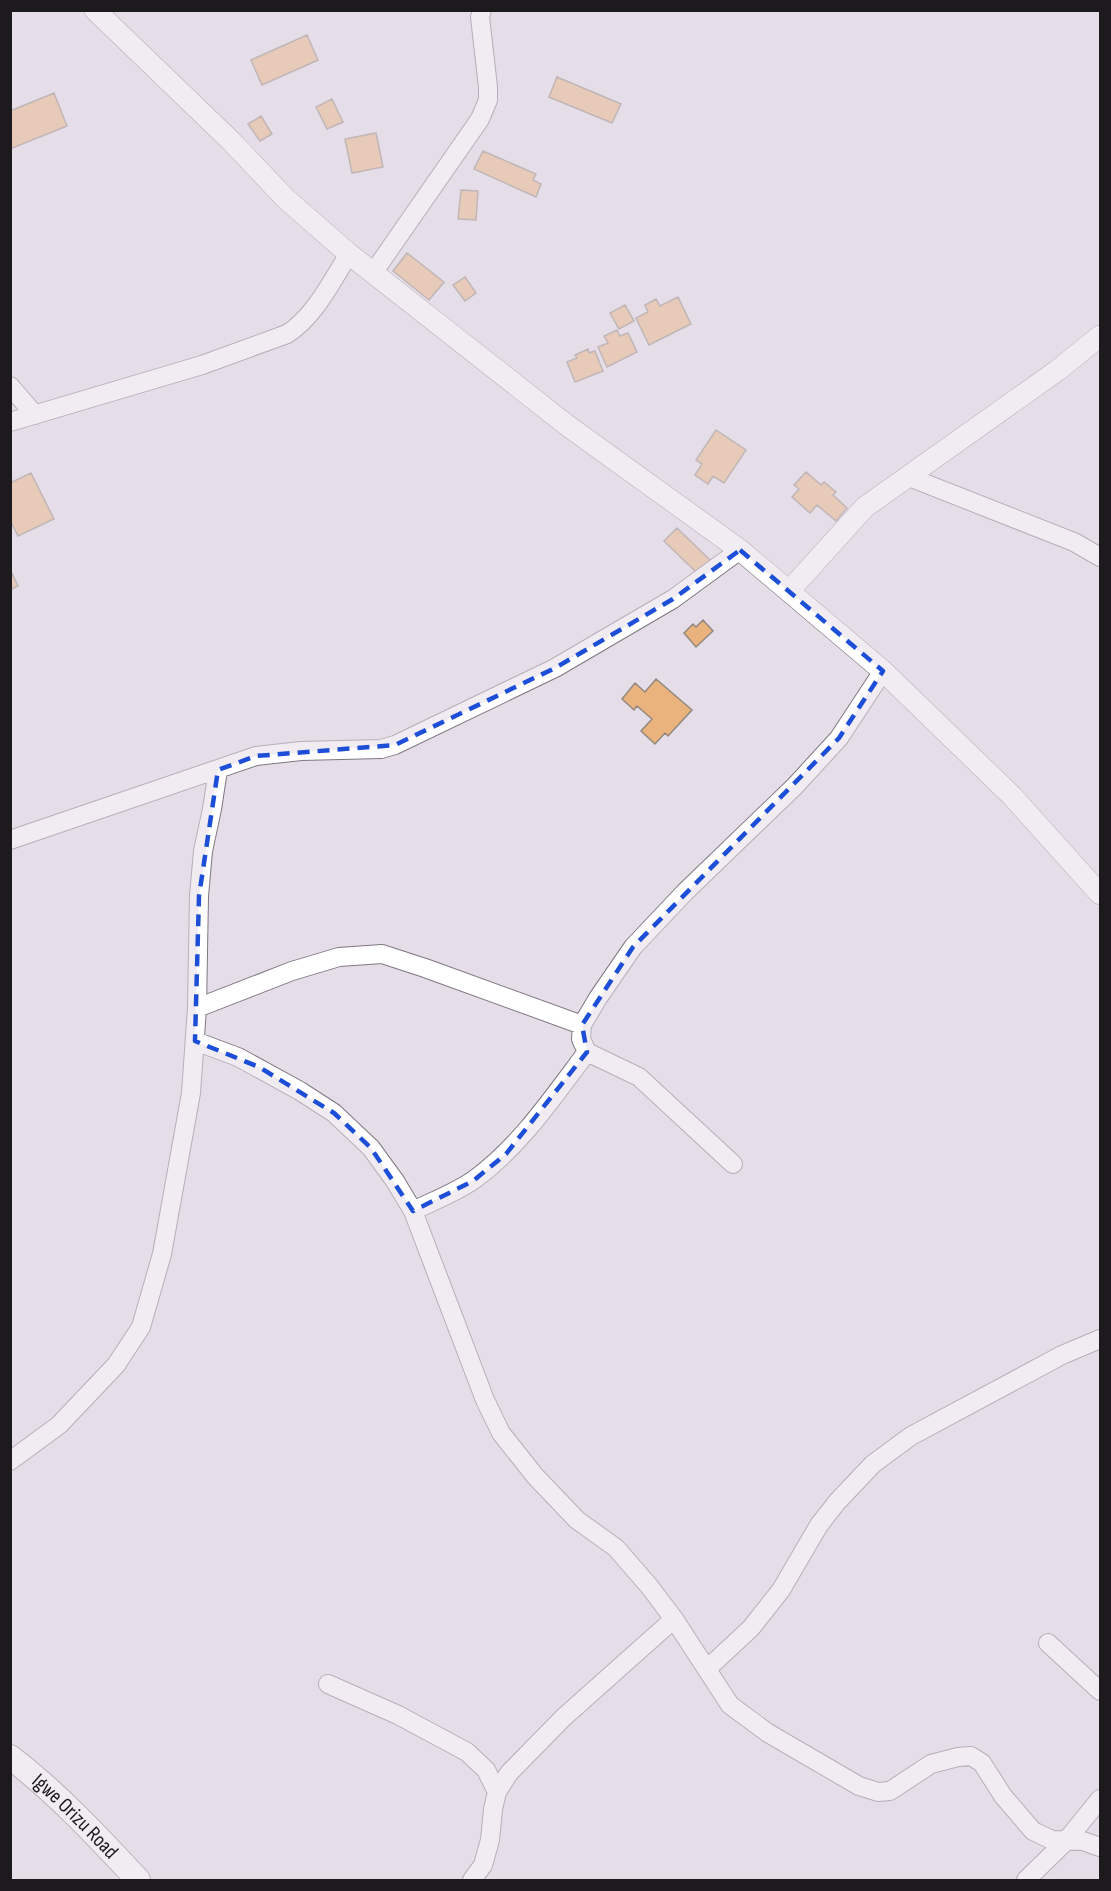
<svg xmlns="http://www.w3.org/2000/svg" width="1111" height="1891" viewBox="0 0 1111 1891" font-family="'Sofia Sans Condensed',sans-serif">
	<rect width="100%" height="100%" fill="#e5dde8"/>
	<!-- building -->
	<path fill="#eab37e" stroke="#92887f" stroke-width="1.5" d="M 307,35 L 318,60 L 262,85 L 251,60 Z
		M 557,77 L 621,104 L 612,123 L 549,97 Z
		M 54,93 L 67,126 L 10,149 L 10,111 Z
		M 332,99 L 343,122 L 327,129 L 316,107 Z
		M 261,116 L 272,134 L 260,141 L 248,124 Z
		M 376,133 L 383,167 L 352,173 L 345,139 Z
		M 483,151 L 536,174 L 533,180 L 541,184 L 536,197 L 474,169 Z
		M 461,190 L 478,191 L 476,220 L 458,219 Z
		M 407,253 L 444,282 L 429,300 L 393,271 Z
		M 465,277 L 476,293 L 465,301 L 453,285 Z
		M 678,297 L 691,324 L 649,345 L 636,318 L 648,312 L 645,305 L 656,299 L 660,306 Z
		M 625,305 L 634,321 L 619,329 L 610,313 Z
		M 617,330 L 620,336 L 628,333 L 637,352 L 607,367 L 598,347 L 608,343 L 604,336 Z
		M 588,349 L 589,353 L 595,351 L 603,371 L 575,382 L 567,362 L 577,358 L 575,355 Z
		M 716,430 L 746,450 L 724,483 L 713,476 L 708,484 L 695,475 L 702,464 L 696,460 Z
		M 806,472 L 821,485 L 824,482 L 836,492 L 833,495 L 847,508 L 836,521 L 817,505 L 810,513 L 792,497 L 799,489 L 794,485 Z
		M 31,473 L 54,519 L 18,536 L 10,520 L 10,483 Z
		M 677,528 L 711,561 L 698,574 L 664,541 Z
		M 10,569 L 18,586 L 10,590 Z
		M 703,620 L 713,631 L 696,647 L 684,633 L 693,624 L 696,627 Z
		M 656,679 L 692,710 L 668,736 L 665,733 L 655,744 L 641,731 L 652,719 L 637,706 L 634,710 L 622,699 L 635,683 L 645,692 Z"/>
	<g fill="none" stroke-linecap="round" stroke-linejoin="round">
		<defs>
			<path id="minor" d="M 373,273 L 480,119 L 488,100 L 488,87 L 480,17 L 482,10
				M 10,386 L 35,415
				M 10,422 L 202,365 L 287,334 C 315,316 331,282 349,254
				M 909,477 L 1074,542 L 1100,557
				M 10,840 L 256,756 L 301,751 L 381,749 L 395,745 L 555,668 L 673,599 L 740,550
				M 197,1008 L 292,971 L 339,957 L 382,954 L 425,968 L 582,1025
				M 195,1041 L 238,1057 L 300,1091 L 334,1113 L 371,1148 L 395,1181 L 413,1211 L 485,1400 L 501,1433 L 535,1476 L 577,1520 L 616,1548 L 649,1586 L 674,1619 L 730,1705 L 768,1733 L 859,1786 L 878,1792 L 890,1791 L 931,1764 L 958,1757 L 971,1756 L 982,1763 L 1003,1796 L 1033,1831 L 1052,1840 L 1083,1841 L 1100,1847
				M 733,1164 L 639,1077 L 587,1052 L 581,1039 L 582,1025 L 598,998 L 633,947 L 685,892 L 795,786 L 839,738 L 883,671
				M 413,1211 C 433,1201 457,1192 475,1179 C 521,1145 553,1097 587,1052
				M 10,1461 L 59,1425 L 116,1365 L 141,1327 L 162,1254 L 191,1093 L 197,1008 L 199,896 L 203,851 L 212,809 L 218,770
				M 1048,1643 L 1100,1691
				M 707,1669 L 751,1628 L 781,1590 L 819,1525 L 837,1502 L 873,1464 L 911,1436 L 1062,1355 L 1100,1339
				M 328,1684 L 398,1715 L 467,1752 L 486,1770 L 497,1792
				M 472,1880 L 483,1865 L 490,1840 L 493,1809 L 497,1792 L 509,1773 L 564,1717 L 674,1619
				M 1026,1880 L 1066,1841 L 1100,1799"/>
			<path id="tertiary" d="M 95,10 L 231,141 L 286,199 L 349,254 L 568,426 L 740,550 L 883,671 L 1012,796 L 1100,894
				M 790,590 L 865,507 L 1058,370 L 1100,336"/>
			<g id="secondary">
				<path id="s1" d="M 10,1757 C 55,1791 100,1839 138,1880"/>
			</g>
		</defs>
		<!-- minor casing -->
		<use href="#minor" stroke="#7f7781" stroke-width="20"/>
		<!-- tertiary casing -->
		<use href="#tertiary" stroke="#7f7781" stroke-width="22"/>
		<!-- secondary casing -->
		<use href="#secondary" stroke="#7f7781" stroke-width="26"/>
		<!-- minor -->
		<use href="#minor" stroke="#fff" stroke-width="18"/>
		<!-- tertiary -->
		<use href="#tertiary" stroke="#fff" stroke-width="21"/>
		<!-- secondary -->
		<use href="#secondary" stroke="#fff" stroke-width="24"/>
	</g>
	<!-- marked area -->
	<path d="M0 0H1111V1891H0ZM 740,550 L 883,671 L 839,738 L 633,947 L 582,1025 L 587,1052 L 506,1154 L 473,1181 L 413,1211 L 371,1148 L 334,1113 L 259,1067 L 195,1041 L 199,896 L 218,770 L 256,756 L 395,745 L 555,668 L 673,599 Z" fill="#e5dde8" fill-opacity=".55" fill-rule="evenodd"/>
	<path fill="none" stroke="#1d4ed8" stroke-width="4.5" stroke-dasharray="12 8" stroke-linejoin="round" d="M 740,550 L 883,671 L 839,738 L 633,947 L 582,1025 L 587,1052 L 506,1154 L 473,1181 L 413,1211 L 371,1148 L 334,1113 L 259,1067 L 195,1041 L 199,896 L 218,770 L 256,756 L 395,745 L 555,668 L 673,599 Z"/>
	<g text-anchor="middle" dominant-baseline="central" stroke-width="5" stroke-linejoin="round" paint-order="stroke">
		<!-- street labels -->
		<g font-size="21" fill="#1d1a1e" stroke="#fff">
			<text stroke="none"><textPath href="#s1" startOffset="88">Igwe Orizu Road</textPath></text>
		</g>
	</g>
	<!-- border -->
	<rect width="1111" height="1891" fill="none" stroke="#1d1a1e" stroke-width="24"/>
</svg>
